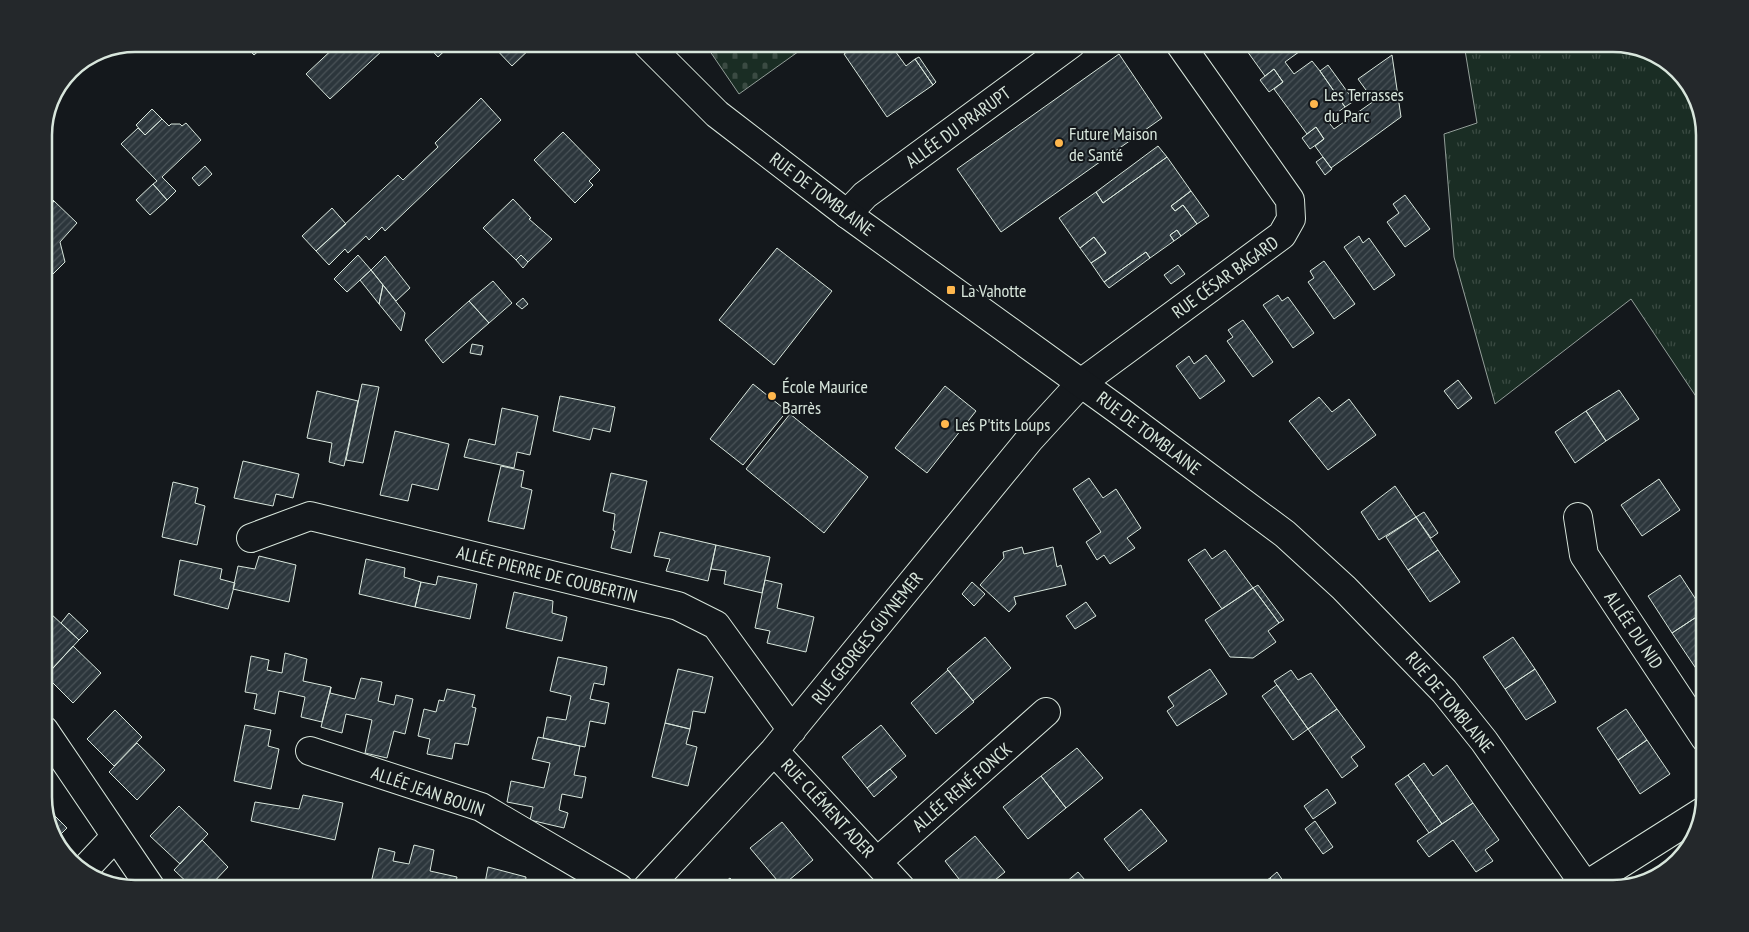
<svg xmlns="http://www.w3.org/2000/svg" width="1749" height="932" viewBox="0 0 1749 932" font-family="'PT Sans Narrow',sans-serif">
	<defs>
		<pattern id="grass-tufts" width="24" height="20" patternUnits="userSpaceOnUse" patternTransform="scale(1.25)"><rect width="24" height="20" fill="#1a2d24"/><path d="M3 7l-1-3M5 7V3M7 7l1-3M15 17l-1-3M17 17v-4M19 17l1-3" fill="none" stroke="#3b4b43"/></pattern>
		<pattern id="cemetery-stones" width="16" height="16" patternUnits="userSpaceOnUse" patternTransform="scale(1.25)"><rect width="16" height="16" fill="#1a2d24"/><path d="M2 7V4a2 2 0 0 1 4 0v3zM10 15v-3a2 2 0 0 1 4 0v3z" fill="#3b4b43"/></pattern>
		<pattern id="building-hatch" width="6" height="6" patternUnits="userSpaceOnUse" patternTransform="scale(1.25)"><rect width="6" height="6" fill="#2c363c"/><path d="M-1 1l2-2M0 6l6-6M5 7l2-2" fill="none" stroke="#4a5358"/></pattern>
	</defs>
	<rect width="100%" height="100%" fill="#14181c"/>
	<!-- grass -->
	<path fill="url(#grass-tufts)" stroke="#939e99" d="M 1464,44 L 1614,44 L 1655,53 L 1690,85 L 1705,130 L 1705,410 L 1631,299 L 1495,404 L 1454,257 L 1444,134 L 1477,123 Z"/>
	<!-- cemetery -->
	<path fill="url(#cemetery-stones)" stroke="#939e99" d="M 705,44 L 809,44 L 739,94 Z"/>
	<!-- building -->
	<path fill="url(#building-hatch)" stroke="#d8e6dc" d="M 244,44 L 258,44 L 262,48 L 254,55 Z
		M 338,44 L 377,44 L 383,50 L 330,99 L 306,74 Z
		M 426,44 L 452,44 L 438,57 Z
		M 491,44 L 535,44 L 512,66 Z
		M 859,44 L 890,44 L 906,66 L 915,59 L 933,85 L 887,117 L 844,54 Z
		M 1242,44 L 1300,44 L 1303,49 L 1285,62 L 1294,74 L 1312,61 L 1320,71 L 1345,107 L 1327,120 L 1334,129 L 1374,101 L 1358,79 L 1392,55 L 1401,117 L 1331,168 L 1315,146 L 1324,139 L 1316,127 L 1307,134 L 1274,89 L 1283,82 L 1274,69 L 1265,76 Z
		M 1119,54 L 1162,118 L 1001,232 L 957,169 Z
		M 919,57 L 936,82 L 933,85 L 915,59 Z
		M 1328,65 L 1354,101 L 1345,107 L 1320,71 Z
		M 1274,69 L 1283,82 L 1269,92 L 1260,80 Z
		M 481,98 L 501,120 L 385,231 L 382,227 L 369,240 L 366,236 L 348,253 L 345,249 L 329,265 L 316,251 L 398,175 L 403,180 L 438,147 L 435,143 Z
		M 152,109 L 162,119 L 145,135 L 136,125 Z
		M 162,119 L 169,126 L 171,124 L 180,124 L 182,126 L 186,123 L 201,140 L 162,177 L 176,191 L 167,200 L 153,184 L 157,181 L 121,144 L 138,128 L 145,135 Z
		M 1316,127 L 1324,139 L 1310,149 L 1302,138 Z
		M 563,132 L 600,170 L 589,181 L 593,185 L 575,203 L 534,160 Z
		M 1158,146 L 1167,157 L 1103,203 L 1096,192 Z
		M 1167,157 L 1191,191 L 1171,206 L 1175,211 L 1183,205 L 1197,224 L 1181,236 L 1177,230 L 1170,235 L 1174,241 L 1150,258 L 1146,252 L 1104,282 L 1091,263 L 1106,253 L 1094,237 L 1080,248 L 1059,218 L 1096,192 L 1103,203 Z
		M 1323,157 L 1332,169 L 1325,175 L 1316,162 Z
		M 205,166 L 212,174 L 199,186 L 192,178 Z
		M 153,184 L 167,200 L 150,215 L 136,200 Z
		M 44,191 L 54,201 L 44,212 Z
		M 1191,191 L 1209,216 L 1197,224 L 1183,205 L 1175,211 L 1171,206 Z
		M 1405,195 L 1430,229 L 1405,247 L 1387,222 L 1399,213 L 1393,204 Z
		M 513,199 L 531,218 L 529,219 L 552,239 L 528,262 L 521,255 L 516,260 L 483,228 Z
		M 54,201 L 77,223 L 60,242 L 65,262 L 52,275 L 44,272 L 44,212 Z
		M 332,208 L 346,224 L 316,251 L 302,236 Z
		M 1177,230 L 1181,236 L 1174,241 L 1170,235 Z
		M 1359,236 L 1363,243 L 1369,238 L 1395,275 L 1374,290 L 1344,247 Z
		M 1094,237 L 1106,253 L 1091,263 L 1080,248 Z
		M 777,248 L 832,291 L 774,365 L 719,320 Z
		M 1146,252 L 1150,258 L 1109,288 L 1104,282 Z
		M 358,255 L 371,270 L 347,292 L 334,279 Z
		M 521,255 L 528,262 L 523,268 L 516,260 Z
		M 385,256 L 410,288 L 396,301 L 371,270 Z
		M 1324,261 L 1355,304 L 1334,319 L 1308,282 L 1314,278 L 1310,271 Z
		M 1178,265 L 1185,274 L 1171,284 L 1164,275 Z
		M 371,270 L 383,285 L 379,304 L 360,280 Z
		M 493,281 L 512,303 L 489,323 L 469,301 Z
		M 383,285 L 405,313 L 401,331 L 379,304 Z
		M 1278,295 L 1282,301 L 1288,297 L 1314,333 L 1293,348 L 1263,305 Z
		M 523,298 L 528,304 L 522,309 L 516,304 Z
		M 469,301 L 489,323 L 443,363 L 425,340 Z
		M 1243,320 L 1273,362 L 1253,377 L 1227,341 L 1233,337 L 1228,330 Z
		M 472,344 L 483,346 L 481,355 L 470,353 Z
		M 1206,355 L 1225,381 L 1200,399 L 1176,366 L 1189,356 L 1194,364 Z
		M 1458,380 L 1472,398 L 1458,409 L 1444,391 Z
		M 362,384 L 379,387 L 363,463 L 346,460 Z
		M 753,384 L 787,411 L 743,465 L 710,439 Z
		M 945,386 L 976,411 L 927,473 L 895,448 Z
		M 1619,390 L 1639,419 L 1606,441 L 1586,411 Z
		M 317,391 L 358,401 L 344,466 L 329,462 L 332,443 L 307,438 Z
		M 560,396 L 615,407 L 610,432 L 593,428 L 590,440 L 553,431 Z
		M 1319,397 L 1332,412 L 1349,399 L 1376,435 L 1328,470 L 1289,421 Z
		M 502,408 L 538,416 L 530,455 L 517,452 L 514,468 L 464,457 L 469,439 L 495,445 Z
		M 1586,411 L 1606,441 L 1575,463 L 1555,432 Z
		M 790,414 L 868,477 L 824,533 L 746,469 Z
		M 395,431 L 449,444 L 438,490 L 412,484 L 408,501 L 380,495 Z
		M 243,461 L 299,474 L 293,498 L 276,494 L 273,506 L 234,498 Z
		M 501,466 L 524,471 L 521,487 L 532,490 L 524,529 L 488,521 Z
		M 611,473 L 647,481 L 631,553 L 611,548 L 615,531 L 613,530 L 615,514 L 603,511 Z
		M 1089,478 L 1103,498 L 1116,489 L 1141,528 L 1127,538 L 1135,548 L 1110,564 L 1104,555 L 1097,560 L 1086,542 L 1101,532 L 1073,489 Z
		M 1659,479 L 1680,510 L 1642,536 L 1621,505 Z
		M 173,482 L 198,488 L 195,503 L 205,506 L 197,545 L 162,537 Z
		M 1395,486 L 1416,517 L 1379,540 L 1361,512 Z
		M 1424,512 L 1438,533 L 1431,538 L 1416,517 Z
		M 1416,517 L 1438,550 L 1408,570 L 1386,537 Z
		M 660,532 L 716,545 L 708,581 L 666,571 L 670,559 L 654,556 Z
		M 716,545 L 770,557 L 762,593 L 724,584 L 726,571 L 711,569 Z
		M 1022,547 L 1024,554 L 1053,547 L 1057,567 L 1061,565 L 1066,585 L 1014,597 L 1016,604 L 1009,612 L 980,585 L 1004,558 L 1003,552 Z
		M 1205,549 L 1212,559 L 1225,550 L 1253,588 L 1222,609 L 1188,560 Z
		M 1438,550 L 1460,582 L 1430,602 L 1408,570 Z
		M 259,556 L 296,565 L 289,602 L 233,589 L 238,566 L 255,569 Z
		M 366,559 L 405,568 L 404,577 L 421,582 L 415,607 L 359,594 Z
		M 180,560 L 222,569 L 220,579 L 235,583 L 228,609 L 174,595 Z
		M 1680,575 L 1704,612 L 1672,633 L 1648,596 Z
		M 438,576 L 477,584 L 470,619 L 415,607 L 421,582 L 436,585 Z
		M 765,580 L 782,584 L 777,608 L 814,617 L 806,652 L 767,643 L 770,631 L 755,628 Z
		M 972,582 L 985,594 L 974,606 L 962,594 Z
		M 1258,585 L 1284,620 L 1279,623 L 1253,588 Z
		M 1253,588 L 1279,623 L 1268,631 L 1276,642 L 1253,658 L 1230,657 L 1205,620 Z
		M 514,592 L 553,601 L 552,613 L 567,617 L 562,641 L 506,628 Z
		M 1086,602 L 1096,616 L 1075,629 L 1066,616 Z
		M 1704,612 L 1705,664 L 1697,670 L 1672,633 Z
		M 50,613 L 79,640 L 51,670 L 44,663 L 44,619 Z
		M 69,613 L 88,631 L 79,640 L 61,623 Z
		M 985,637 L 1011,668 L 973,701 L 947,669 Z
		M 1513,637 L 1535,669 L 1505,689 L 1483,657 Z
		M 73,646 L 101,673 L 73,703 L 46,676 Z
		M 285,653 L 307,659 L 303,681 L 331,687 L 322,722 L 301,717 L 305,697 L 279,691 L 275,714 L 254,709 L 257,694 L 245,692 L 251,656 L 269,660 L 267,670 L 282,673 Z
		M 558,657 L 607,667 L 604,685 L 594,683 L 590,699 L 609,703 L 605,724 L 590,721 L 585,747 L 543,738 L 547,717 L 566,720 L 571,696 L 550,691 Z
		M 678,669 L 713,677 L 705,713 L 693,711 L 690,729 L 665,723 Z
		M 1210,669 L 1227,694 L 1177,726 L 1167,711 L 1174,706 L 1168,697 Z
		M 1535,669 L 1556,702 L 1526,720 L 1505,689 Z
		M 948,670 L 974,702 L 936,734 L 911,703 Z
		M 1291,670 L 1298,680 L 1311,673 L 1337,709 L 1308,729 L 1274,681 Z
		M 361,678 L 382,682 L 378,701 L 394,705 L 396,695 L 413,699 L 405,734 L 394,731 L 387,758 L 365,753 L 372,720 L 346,714 L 342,733 L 321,727 L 331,687 L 330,693 L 355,699 Z
		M 1277,685 L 1308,729 L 1293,740 L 1262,696 Z
		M 447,689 L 475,695 L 472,707 L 476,708 L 468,745 L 455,743 L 452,759 L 427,754 L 430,739 L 418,736 L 424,709 L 436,712 L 439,700 L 444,701 Z
		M 1337,709 L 1365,747 L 1351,757 L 1358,766 L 1342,778 L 1308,729 Z
		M 1626,709 L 1647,740 L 1618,760 L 1597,728 Z
		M 115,710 L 142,737 L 114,766 L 87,739 Z
		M 665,723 L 690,729 L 686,744 L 697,747 L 688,786 L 652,777 Z
		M 245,725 L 271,730 L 268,746 L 279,749 L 271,789 L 234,781 Z
		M 881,725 L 906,756 L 867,788 L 842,757 Z
		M 538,737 L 580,746 L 574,775 L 586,777 L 582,798 L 562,794 L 559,810 L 568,813 L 564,828 L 530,820 L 533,807 L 507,802 L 511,781 L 544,788 L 550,763 L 532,759 Z
		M 1647,740 L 1670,774 L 1640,794 L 1618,760 Z
		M 137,743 L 165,770 L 137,800 L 109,772 Z
		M 1077,748 L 1103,778 L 1066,808 L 1041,776 Z
		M 1424,763 L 1433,776 L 1447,765 L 1473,803 L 1442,824 L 1408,775 Z
		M 890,769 L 897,777 L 874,797 L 867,788 Z
		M 1408,775 L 1442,824 L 1429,833 L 1395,784 Z
		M 1041,776 L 1066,808 L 1028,839 L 1003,807 Z
		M 1327,789 L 1336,803 L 1313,819 L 1304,806 Z
		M 303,795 L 343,803 L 335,840 L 251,821 L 255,802 L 299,809 Z
		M 1473,803 L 1499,840 L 1485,850 L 1493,861 L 1476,872 L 1453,840 L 1429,857 L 1417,841 Z
		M 45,806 L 67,828 L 56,839 Z
		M 179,806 L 208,834 L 180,864 L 150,836 Z
		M 1141,809 L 1167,841 L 1129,871 L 1104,839 Z
		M 1315,821 L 1333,847 L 1323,854 L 1305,829 Z
		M 782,822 L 813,860 L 782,886 L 750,848 Z
		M 975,836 L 1005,872 L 985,888 L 966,888 L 945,861 Z
		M 202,840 L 228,867 L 208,888 L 193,888 L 174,870 Z
		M 414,845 L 434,850 L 430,871 L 457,877 L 455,888 L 432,888 L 407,882 L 405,888 L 382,888 L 382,885 L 371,883 L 379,848 L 395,852 L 393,861 L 409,864 Z
		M 488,867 L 526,877 L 525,886 L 534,888 L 484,888 Z
		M 1078,872 L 1092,888 L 1059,888 Z
		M 1277,872 L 1288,888 L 1277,888 L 1270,878 Z
		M 730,878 L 738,888 L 717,888 Z
		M 1270,878 L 1277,888 L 1258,888 L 1257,887 Z
		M 456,883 L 480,888 L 455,888 Z"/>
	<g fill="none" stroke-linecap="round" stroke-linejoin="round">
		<defs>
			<path id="minor" d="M 847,214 L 865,195 L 1071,44
				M 1578,517 L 1584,555 L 1705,738
				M 251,538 L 310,516 L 678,606 L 716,625 L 792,730
				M 44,730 L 151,888
				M 310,751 L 481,807 L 619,888
				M 774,751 L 901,888
				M 877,862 L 1046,712
				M 84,870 L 115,837
				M 1585,886 L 1702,812
				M 647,888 L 774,751 L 1029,440 L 1081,383 L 1282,235 L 1291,219 L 1290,200 L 1180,44"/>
			<path id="major" d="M 647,44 L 717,114 L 847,214 L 1121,412 L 1285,534 L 1344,588 L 1444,691 L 1484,741 L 1587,888"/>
		</defs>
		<!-- minor casing -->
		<use href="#minor" stroke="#d8e6dc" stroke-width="30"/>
		<!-- major casing -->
		<use href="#major" stroke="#d8e6dc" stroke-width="30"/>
		<!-- minor -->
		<use href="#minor" stroke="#14181c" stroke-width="28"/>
		<!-- major -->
		<use href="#major" stroke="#14181c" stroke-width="28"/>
	</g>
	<!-- markers -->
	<g fill="#ffb74d" stroke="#14181c" stroke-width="2">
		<circle cx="1314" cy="104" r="5"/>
		<circle cx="1059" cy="143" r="5"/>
		<rect x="946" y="285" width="10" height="10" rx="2.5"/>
		<circle cx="772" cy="396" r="5"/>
		<circle cx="945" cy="424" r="5"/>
	</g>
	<g text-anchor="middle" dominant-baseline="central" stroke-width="4" stroke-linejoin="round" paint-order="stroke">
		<!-- poi labels -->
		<g font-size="18" fill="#d8e6dc" stroke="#14181c" text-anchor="start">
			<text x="1324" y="94">Les Terrasses<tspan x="1324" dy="21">du Parc</tspan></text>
			<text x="1069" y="133">Future Maison<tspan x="1069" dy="21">de Santé</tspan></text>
			<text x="961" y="290">La Vahotte</text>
			<text x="782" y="386">École Maurice<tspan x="782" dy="21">Barrès</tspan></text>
			<text x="955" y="424">Les P'tits Loups</text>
		</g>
		<!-- street labels -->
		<g font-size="18" fill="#d8e6dc" stroke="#14181c">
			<text transform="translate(958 127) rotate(-36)">ALLÉE DU PRARUPT</text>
			<text transform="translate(822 194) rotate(37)">RUE DE TOMBLAINE</text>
			<text transform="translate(1225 277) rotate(-36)">RUE CÉSAR BAGARD</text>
			<text transform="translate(1149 433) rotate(37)">RUE DE TOMBLAINE</text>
			<text transform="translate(547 574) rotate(14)">ALLÉE PIERRE DE COUBERTIN</text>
			<text transform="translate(1634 630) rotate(56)">ALLÉE DU NID</text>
			<text transform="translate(867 638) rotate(-51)">RUE GEORGES GUYNEMER</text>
			<text transform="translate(1450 702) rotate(50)">RUE DE TOMBLAINE</text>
			<text transform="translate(962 787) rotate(-41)">ALLÉE RENÉ FONCK</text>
			<text transform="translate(428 791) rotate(19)">ALLÉE JEAN BOUIN</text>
			<text transform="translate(828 808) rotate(47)">RUE CLÉMENT ADER</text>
		</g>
	</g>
	<!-- crop -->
	<path d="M0 0H1749V932H0ZM135 52H1613A83 83 0 0 1 1696 135V797A83 83 0 0 1 1613 880H135A83 83 0 0 1 52 797V135A83 83 0 0 1 135 52Z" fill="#24282b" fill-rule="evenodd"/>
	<path fill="none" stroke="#d8e6dc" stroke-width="2.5" d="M135 52H1613A83 83 0 0 1 1696 135V797A83 83 0 0 1 1613 880H135A83 83 0 0 1 52 797V135A83 83 0 0 1 135 52Z"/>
</svg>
